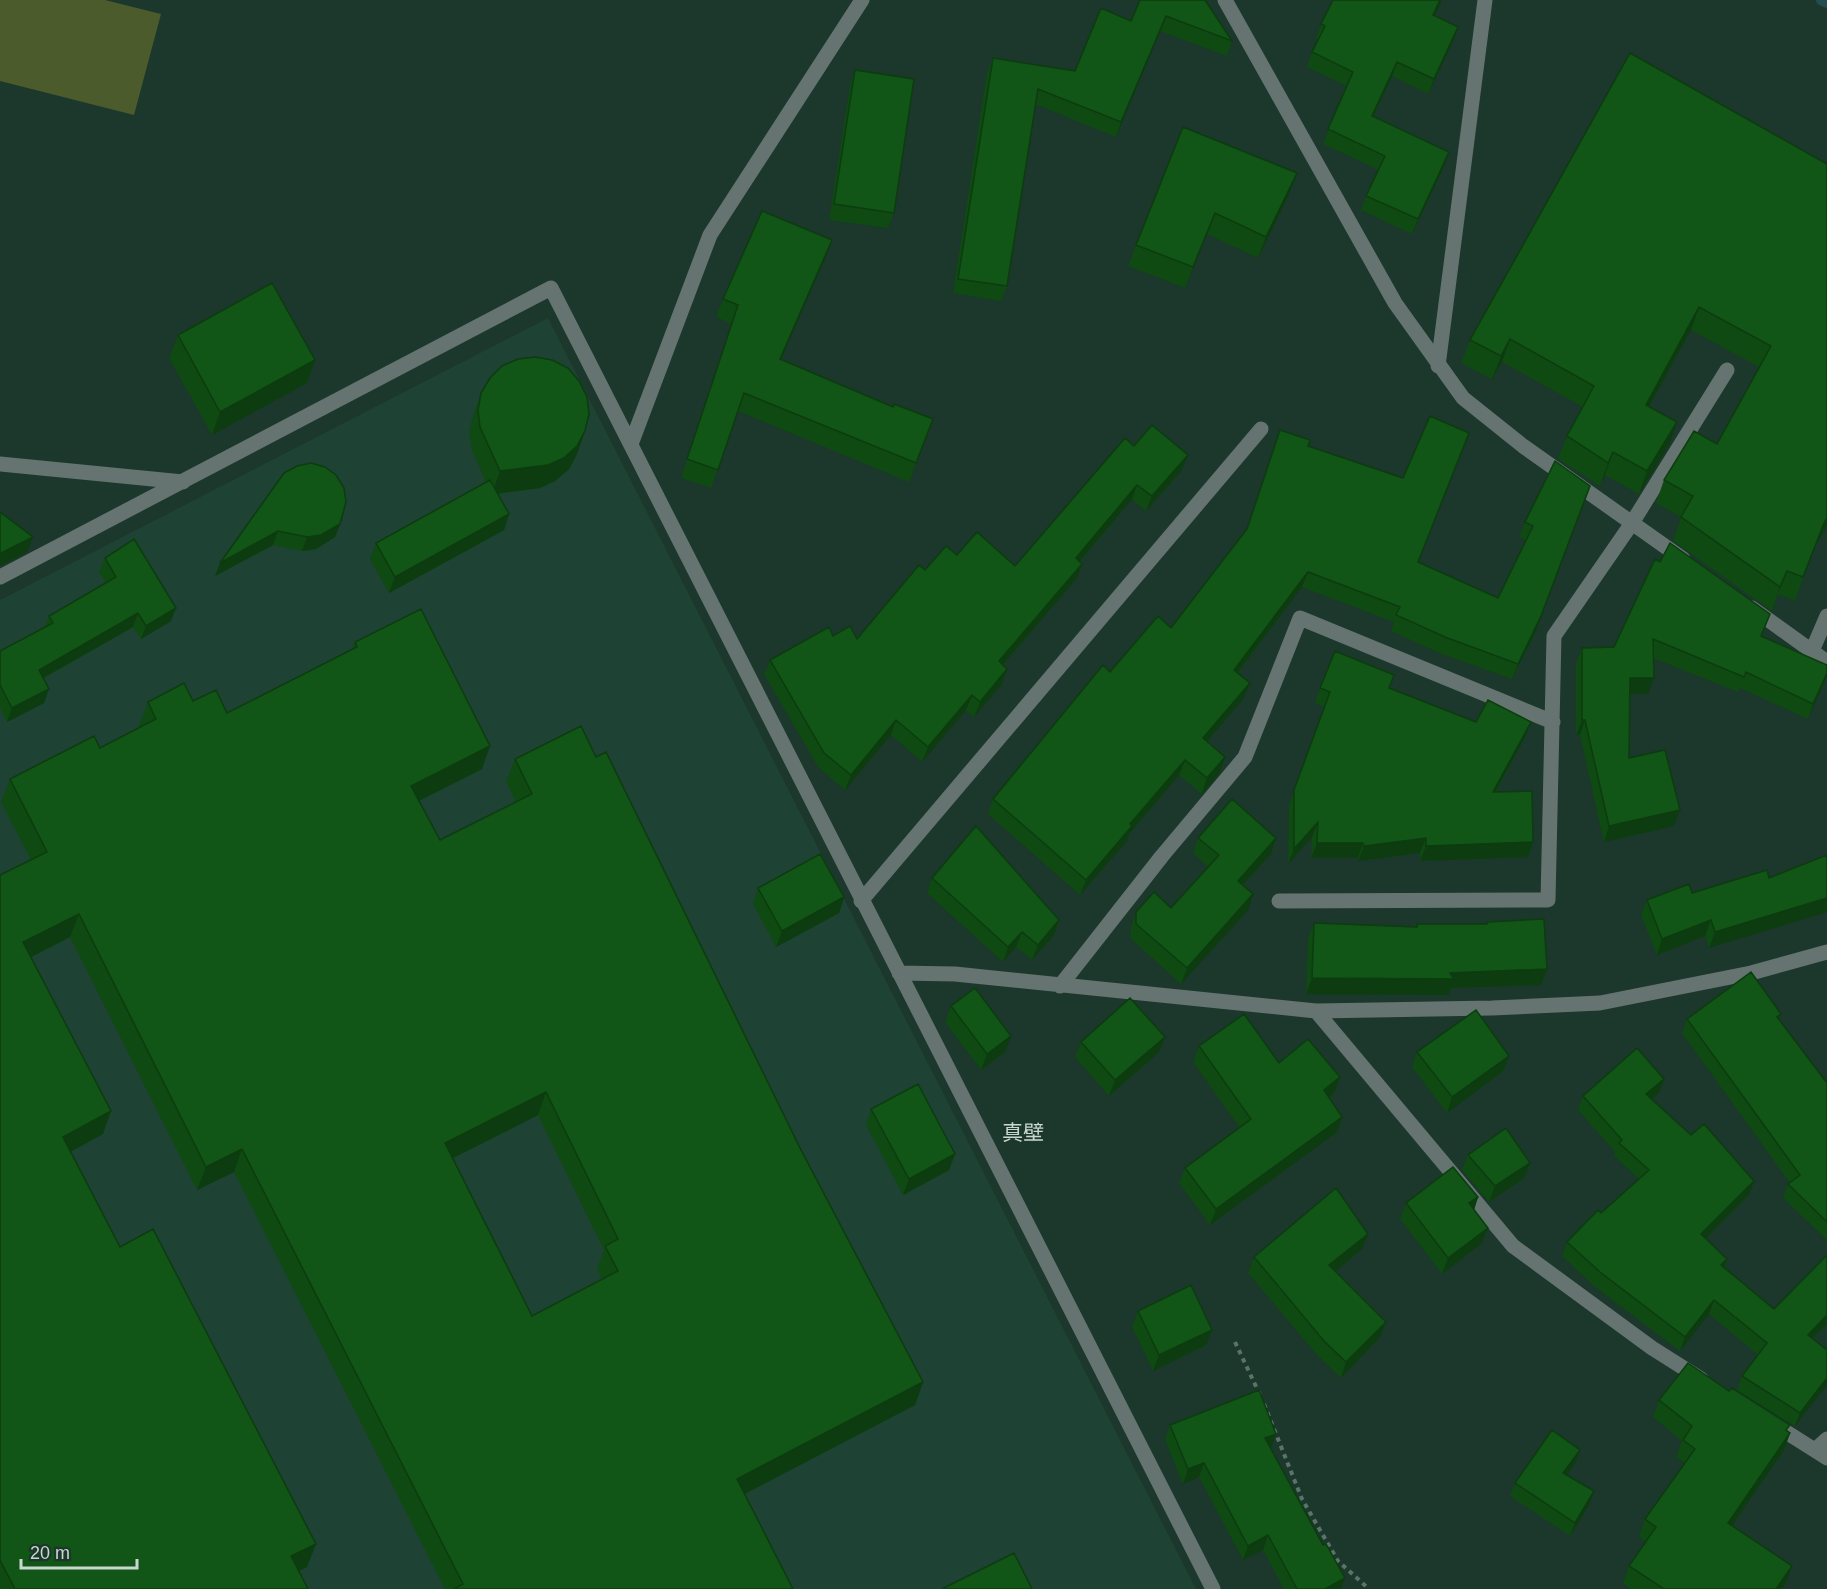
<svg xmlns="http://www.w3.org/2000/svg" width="1827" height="1589" viewBox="0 0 1827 1589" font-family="Arial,'Noto Sans JP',sans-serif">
	<rect width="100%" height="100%" fill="#1c372b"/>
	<!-- built -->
	<path fill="#1e4233" d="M 548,318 L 1196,1589 L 0,1589 L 0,600 Z"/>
	<!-- green -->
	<path fill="#4c5b2c" d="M 0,0 L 105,0 L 161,14 L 134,115 L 0,81 Z"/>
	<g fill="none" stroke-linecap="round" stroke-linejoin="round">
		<!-- stream -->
		<path stroke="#234d51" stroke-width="12" d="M 1822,0 L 1827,2"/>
		<!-- path -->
		<path stroke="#5c7369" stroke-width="4" stroke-dasharray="4.5 4.5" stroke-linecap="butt" d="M 1235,1342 L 1260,1395
			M 1264,1404 L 1302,1499 L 1338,1561 L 1369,1589"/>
		<!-- minor -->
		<path stroke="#657471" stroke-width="15" d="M 1225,0 L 1395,303 L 1463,398 L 1523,446 L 1683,559
			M 1438,366 L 1485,0
			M 631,444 L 710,235 L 862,0
			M 0,464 L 183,482
			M 0,577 L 551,288 L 1213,1589
			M 1752,608 L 1827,662
			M 1812,651 L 1827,616
			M 861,901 L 1261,429
			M 1279,901 L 1548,900 L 1554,636 L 1632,523 L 1727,370
			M 899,973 L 955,974 L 1316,1011 L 1492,1008 L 1600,1003 L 1751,973 L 1827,952
			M 1060,986 L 1162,856 L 1245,757 L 1300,618 L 1553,722
			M 1316,1011 L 1513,1246 L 1652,1348 L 1701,1379
			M 1772,1423 L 1827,1458
			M 1815,1450 L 1827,1439"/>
	</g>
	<!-- wall -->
	<path fill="#0f4a13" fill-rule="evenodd" d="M 1140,0 L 1232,41 L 1227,56 L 1160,31 L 1116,137 L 1035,104 L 1007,286 L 1001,301 L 953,293 L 987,73 L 993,58 L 1075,71 L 1131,21 Z
		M 1442,0 L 1434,15 L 1453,41 L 1428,94 L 1392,76 L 1373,117 L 1444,166 L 1412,234 L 1361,210 L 1366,196 L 1379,170 L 1323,144 L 1347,86 L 1307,67 L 1312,52 L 1318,40 L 1316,39 L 1321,24 Z
		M 855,70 L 894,213 L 888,228 L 829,220 L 850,86 Z
		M 1183,127 L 1289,194 L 1258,258 L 1207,234 L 1185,288 L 1128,266 Z
		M 1827,164 L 1827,526 L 1815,547 L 1795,601 L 1778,594 L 1772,611 L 1673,541 L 1681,517 L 1656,503 L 1664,480 L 1717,444 L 1759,367 L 1691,330 L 1649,406 L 1669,445 L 1639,494 L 1605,475 L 1600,486 L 1558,459 L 1567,436 L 1583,407 L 1502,362 L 1492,379 L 1461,363 L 1470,340 Z
		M 825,259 L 781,359 L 893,407 L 933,419 L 909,482 L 738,411 L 711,488 L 681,478 L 732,324 L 716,317 L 723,299 Z
		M 178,335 L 315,360 L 307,383 L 212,435 L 169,358 Z
		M 481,393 L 577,454 L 569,469 L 555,481 L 540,488 L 498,494 L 509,514 L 504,530 L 389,593 L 370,559 L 376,543 L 486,482 L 472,450 L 469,433 L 473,416 Z
		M 1280,430 L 1308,446 L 1403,478 L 1469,433 L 1418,562 L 1498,598 L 1526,540 L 1519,537 L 1525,522 L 1555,461 L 1536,631 L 1512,679 L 1439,653 L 1391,631 L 1394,622 L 1302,587 L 1238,673 L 1244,698 L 1207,741 L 1220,772 L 1202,794 L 1179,775 L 1129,834 L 1127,841 L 1080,895 L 988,814 L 993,799 L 1110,672 L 1171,628 L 1246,530 Z
		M 1134,446 L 1182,470 L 1146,511 L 1132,499 L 1080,562 L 1082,564 L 1077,578 L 1003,665 L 1007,669 L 1002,684 L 974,717 L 966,710 L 922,762 L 891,735 L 845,790 L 818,767 L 764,674 L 770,660 L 833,636 L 857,639 L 925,570 L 957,555 L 1015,566 Z
		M 325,467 L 340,524 L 335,537 L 316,549 L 302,551 L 273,545 L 215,576 Z
		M 105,558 L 171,621 L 141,639 L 133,627 L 44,678 L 44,703 L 7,722 L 0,708 L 0,651 L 44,628 L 49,616 L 106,583 L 99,572 Z
		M 1655,559 L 1824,682 L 1808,719 L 1740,688 L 1738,692 L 1653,658 L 1648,694 L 1630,694 L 1629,758 L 1674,826 L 1604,842 L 1580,735 L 1576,735 L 1576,663 L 1582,648 L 1614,647 Z
		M 355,642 L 482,769 L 419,800 L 440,840 L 516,802 L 506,781 L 515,759 L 596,757 L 923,1382 L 915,1405 L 745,1494 L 793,1589 L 445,1589 L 234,1172 L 197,1190 L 70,937 L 31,957 L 103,1134 L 71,1151 L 120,1247 L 307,1567 L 299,1571 L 308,1589 L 0,1589 L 0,875 L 31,860 L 1,802 L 10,779 L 100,748 L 140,727 L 139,725 L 148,702 L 193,701 L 227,713 L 352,649 ZM 538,1115 L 604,1250 L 597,1269 L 602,1280 L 532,1316 L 453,1158 Z
		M 1320,688 L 1390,688 L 1476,722 L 1531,722 L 1525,737 L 1496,792 L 1533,842 L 1528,857 L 1420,861 L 1420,853 L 1358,861 L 1358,858 L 1311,858 L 1312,837 L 1288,864 L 1289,805 L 1325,707 L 1315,703 Z
		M 1198,838 L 1276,838 L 1271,854 L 1243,885 L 1248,910 L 1181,984 L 1131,939 L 1131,927 L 1136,912 L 1171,908 L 1208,867 L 1193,853 Z
		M 1767,870 L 1709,948 L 1705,936 L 1657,955 L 1641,915 L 1647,900 L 1692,893 Z
		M 932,878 L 1059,920 L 1054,935 L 1032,960 L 1016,947 L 1003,962 L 927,893 Z
		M 758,888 L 844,897 L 839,913 L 776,947 L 753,904 Z
		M 1487,922 L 1547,969 L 1541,985 L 1451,988 L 1448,995 L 1306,994 L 1308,938 L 1314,923 L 1416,927 L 1417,924 L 1486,924 Z
		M 951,1006 L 1005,1052 L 981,1070 L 945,1022 Z
		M 1687,1019 L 1779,1020 L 1827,1083 L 1827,1240 L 1783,1198 L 1788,1184 L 1790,1183 L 1682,1033 Z
		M 1081,1042 L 1159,1052 L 1109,1096 L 1075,1057 Z
		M 1199,1046 L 1340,1077 L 1334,1093 L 1329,1097 L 1342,1117 L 1337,1132 L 1210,1225 L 1179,1183 L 1185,1168 L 1240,1128 L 1193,1062 Z
		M 1417,1052 L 1509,1056 L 1503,1071 L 1447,1113 L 1412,1067 Z
		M 1664,1079 L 1659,1093 L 1652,1099 L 1749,1195 L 1706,1238 L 1727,1259 L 1724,1268 L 1774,1309 L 1827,1324 L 1812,1339 L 1827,1350 L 1795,1426 L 1737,1390 L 1742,1376 L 1758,1355 L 1709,1314 L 1680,1351 L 1594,1286 L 1562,1256 L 1567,1242 L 1639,1179 L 1614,1156 L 1615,1152 L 1578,1110 L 1583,1096 Z
		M 871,1109 L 949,1170 L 903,1195 L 866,1125 Z
		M 1468,1155 L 1530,1163 L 1524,1178 L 1489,1202 L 1462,1170 Z
		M 1478,1197 L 1474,1210 L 1488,1228 L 1482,1243 L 1442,1274 L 1400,1219 L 1406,1203 Z
		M 1362,1249 L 1335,1271 L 1380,1337 L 1341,1378 L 1318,1356 L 1248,1273 L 1254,1257 Z
		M 1138,1311 L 1206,1345 L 1153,1371 L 1132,1327 Z
		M 1659,1400 L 1787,1431 L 1790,1433 L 1784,1450 L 1732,1525 L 1786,1583 L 1781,1589 L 1631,1589 L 1623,1583 L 1629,1566 L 1646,1542 L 1639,1537 L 1645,1519 L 1685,1463 L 1676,1457 L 1682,1441 L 1653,1417 Z
		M 1170,1425 L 1271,1448 L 1341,1589 L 1284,1589 L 1263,1550 L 1243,1560 L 1199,1477 L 1183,1484 L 1165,1440 Z
		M 1575,1463 L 1566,1475 L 1589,1505 L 1570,1536 L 1510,1496 L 1515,1483 Z"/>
	<!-- shaded-wall -->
	<path fill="#0c3c0f" d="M 1440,0 L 1442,0 L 1428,29 L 1433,15 Z
		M 1166,16 L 1160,31 L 1116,137 L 1121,122 Z
		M 1458,27 L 1453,41 L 1428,94 L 1434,79 Z
		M 1397,62 L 1392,76 L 1366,131 L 1372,116 Z
		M 1449,152 L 1444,166 L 1412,234 L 1418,219 Z
		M 1297,173 L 1289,194 L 1258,258 L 1266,237 Z
		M 1215,213 L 1207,234 L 1185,288 L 1193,267 Z
		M 832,240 L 825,259 L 773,377 L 780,359 Z
		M 1699,307 L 1691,330 L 1637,428 L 1646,405 Z
		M 1510,339 L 1502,362 L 1492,379 L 1501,356 Z
		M 315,360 L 307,383 L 212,435 L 220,412 Z
		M 1677,422 L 1669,445 L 1639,494 L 1647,471 Z
		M 585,431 L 577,454 L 569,469 L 555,481 L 540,488 L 492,494 L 500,471 Z
		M 1613,452 L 1605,475 L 1600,486 L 1608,463 Z
		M 1188,455 L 1182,470 L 1146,511 L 1152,496 Z
		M 1137,485 L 1132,499 L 1070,573 L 1076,558 Z
		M 1590,486 L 1536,631 L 1512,679 L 1518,664 Z
		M 509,514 L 504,530 L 389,593 L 395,577 Z
		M 1827,518 L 1827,526 L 1815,547 L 1795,601 L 1824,523 Z
		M 340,524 L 335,537 L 316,549 L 302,551 L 307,537 Z
		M 278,531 L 273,545 L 215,576 L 220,563 Z
		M 33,537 L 27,552 L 0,566 L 0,555 L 1,553 Z
		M 1082,564 L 1077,578 L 993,676 L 999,661 Z
		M 1787,571 L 1778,594 L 1772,611 L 1780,587 Z
		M 1308,572 L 1302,587 L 1228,685 L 1234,670 Z
		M 176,608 L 171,621 L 141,639 L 146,626 Z
		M 138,613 L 133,627 L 34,683 L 39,670 Z
		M 1007,669 L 1002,684 L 974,717 L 980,702 Z
		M 1827,673 L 1824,682 L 1808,719 L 1813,704 Z
		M 1630,678 L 1654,678 L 1648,694 L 1624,694 Z
		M 1250,683 L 1244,698 L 1197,753 L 1203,738 Z
		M 49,689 L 44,703 L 7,722 L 12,708 Z
		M 972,695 L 966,710 L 922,762 L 928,747 Z
		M 896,720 L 891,735 L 845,790 L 851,775 Z
		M 1582,720 L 1585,720 L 1580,735 L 1576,735 Z
		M 1531,722 L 1525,737 L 1487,807 L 1493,792 Z
		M 490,746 L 482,769 L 403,809 L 411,786 Z
		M 1225,757 L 1220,772 L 1202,794 L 1207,778 Z
		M 1185,760 L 1179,775 L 1129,834 L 1127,841 L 1080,895 L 1086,880 L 1130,824 Z
		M 1680,810 L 1674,826 L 1604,842 L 1609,826 Z
		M 1318,822 L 1312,837 L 1288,864 L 1294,849 Z
		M 1276,838 L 1271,854 L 1232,896 L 1238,881 Z
		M 1426,838 L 1420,853 L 1358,861 L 1364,846 Z
		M 1533,842 L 1528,857 L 1420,861 L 1426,846 Z
		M 1317,843 L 1363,843 L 1358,858 L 1311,858 Z
		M 1253,894 L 1248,910 L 1181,984 L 1187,968 Z
		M 844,897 L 839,913 L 776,947 L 782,931 Z
		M 1827,898 L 1827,912 L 1709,948 L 1715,932 Z
		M 79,914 L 70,937 L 15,965 L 23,942 Z
		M 1059,920 L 1054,935 L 1032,960 L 1038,945 Z
		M 1711,920 L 1705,936 L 1657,955 L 1662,939 Z
		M 1022,932 L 1016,947 L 1003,962 L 1008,947 Z
		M 1547,969 L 1541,985 L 1451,988 L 1448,995 L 1306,994 L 1312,978 Z
		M 1011,1036 L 1005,1052 L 981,1070 L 987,1054 Z
		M 1165,1037 L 1159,1052 L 1109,1096 L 1115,1080 Z
		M 1509,1056 L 1503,1071 L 1447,1113 L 1452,1097 Z
		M 1340,1077 L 1334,1093 L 1319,1106 L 1324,1090 Z
		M 1664,1079 L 1659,1093 L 1641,1108 L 1646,1094 Z
		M 546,1092 L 538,1115 L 437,1166 L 445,1143 Z
		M 111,1111 L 103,1134 L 55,1160 L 63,1137 Z
		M 1342,1117 L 1337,1132 L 1210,1225 L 1216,1209 Z
		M 242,1149 L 234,1172 L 197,1190 L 206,1167 Z
		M 955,1154 L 949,1170 L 903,1195 L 909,1179 Z
		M 1530,1163 L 1524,1178 L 1489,1202 L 1495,1186 Z
		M 1754,1181 L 1749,1195 L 1696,1248 L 1701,1234 Z
		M 1478,1197 L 1473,1213 L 1469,1203 Z
		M 1488,1228 L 1482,1243 L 1442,1274 L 1448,1258 Z
		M 1368,1234 L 1362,1249 L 1323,1281 L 1329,1265 Z
		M 1727,1259 L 1722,1273 L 1721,1265 Z
		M 1714,1300 L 1709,1314 L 1680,1351 L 1685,1337 Z
		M 1827,1315 L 1827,1324 L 1802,1349 L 1808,1335 Z
		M 1386,1322 L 1380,1337 L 1341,1378 L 1346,1362 Z
		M 1212,1330 L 1206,1345 L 1153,1371 L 1159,1355 Z
		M 1827,1378 L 1827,1385 L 1795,1426 L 1800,1413 Z
		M 923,1382 L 915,1405 L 729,1502 L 737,1479 Z
		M 1790,1433 L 1784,1450 L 1722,1540 L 1728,1523 Z
		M 1276,1434 L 1271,1448 L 1260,1453 L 1265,1438 Z
		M 1580,1450 L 1575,1463 L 1559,1486 L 1563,1473 Z
		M 1204,1463 L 1199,1477 L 1183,1484 L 1188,1469 Z
		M 1594,1491 L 1589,1505 L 1570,1536 L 1575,1523 Z
		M 1268,1535 L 1263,1550 L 1243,1560 L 1248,1546 Z
		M 316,1544 L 307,1567 L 283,1579 L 291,1556 Z
		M 1792,1566 L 1786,1583 L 1781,1589 L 1776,1589 Z
		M 1345,1578 L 1341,1589 L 1325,1589 Z"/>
	<!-- building -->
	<path fill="#115616" stroke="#0c3c0f" stroke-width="1.5" fill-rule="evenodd" d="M 1140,0 L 1205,0 L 1232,41 L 1166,16 L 1121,122 L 1038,89 L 1007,286 L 958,279 L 993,58 L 1075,71 L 1101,8 L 1131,21 Z
		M 1333,0 L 1440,0 L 1433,15 L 1458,27 L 1434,79 L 1397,62 L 1372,116 L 1449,152 L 1418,219 L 1366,196 L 1385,156 L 1328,129 L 1353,72 L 1312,52 L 1325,26 L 1321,24 Z
		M 1630,53 L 1827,164 L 1827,518 L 1824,523 L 1803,577 L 1787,571 L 1780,587 L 1681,517 L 1693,496 L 1664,480 L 1694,431 L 1717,444 L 1771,346 L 1699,307 L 1646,405 L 1677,422 L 1647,471 L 1613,452 L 1608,463 L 1567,436 L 1594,386 L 1510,339 L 1501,356 L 1470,340 Z
		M 855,70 L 914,79 L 894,213 L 834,204 Z
		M 1183,127 L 1297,173 L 1266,237 L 1215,213 L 1193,267 L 1136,245 Z
		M 762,211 L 832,240 L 780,359 L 893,407 L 894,404 L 933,419 L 916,463 L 744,393 L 718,470 L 687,459 L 738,305 L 723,299 Z
		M 272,283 L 315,360 L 220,412 L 178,335 Z
		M 535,357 L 552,360 L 568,368 L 579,381 L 587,397 L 589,414 L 585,431 L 577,446 L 564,458 L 548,465 L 500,471 L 480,427 L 478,410 L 481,393 L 490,378 L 502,366 L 518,359 Z
		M 1430,416 L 1469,433 L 1418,562 L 1498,598 L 1533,526 L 1525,522 L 1555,461 L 1590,486 L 1541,616 L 1518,664 L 1445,637 L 1396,615 L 1400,607 L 1308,572 L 1234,670 L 1250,683 L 1203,738 L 1225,757 L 1207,778 L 1185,760 L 1130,824 L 1132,826 L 1086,880 L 993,799 L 1103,665 L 1110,672 L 1158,616 L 1171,628 L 1247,529 L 1280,430 L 1310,440 L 1308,446 L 1403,478 Z
		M 1152,425 L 1188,455 L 1152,496 L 1137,485 L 1076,558 L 1082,564 L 999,661 L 1007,669 L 980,702 L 972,695 L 928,747 L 896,720 L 851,775 L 824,753 L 770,660 L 829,627 L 833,636 L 850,626 L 857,639 L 919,565 L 925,570 L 946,546 L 957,555 L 977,532 L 1015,566 L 1125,438 L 1134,446 Z
		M 311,463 L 325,467 L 336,475 L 344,488 L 346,502 L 340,524 L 321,535 L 307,537 L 278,531 L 220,563 L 284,473 L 297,466 Z
		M 490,480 L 509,514 L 395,577 L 376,543 Z
		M 0,512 L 33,537 L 1,553 L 0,555 Z
		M 134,539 L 176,608 L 146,626 L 138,613 L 39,670 L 49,689 L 12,708 L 0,685 L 0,651 L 53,623 L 49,616 L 116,577 L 105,558 Z
		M 1670,543 L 1770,614 L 1761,636 L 1827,665 L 1827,673 L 1813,704 L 1746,672 L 1744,677 L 1653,639 L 1654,678 L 1630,678 L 1629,758 L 1665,750 L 1680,810 L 1609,826 L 1585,720 L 1582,720 L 1582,648 L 1614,647 L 1655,559 L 1660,562 Z
		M 421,609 L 490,746 L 411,786 L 440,840 L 532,794 L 515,759 L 581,726 L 596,757 L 606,752 L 801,1150 L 923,1382 L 737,1479 L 793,1589 L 454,1589 L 463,1584 L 242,1149 L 206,1167 L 79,914 L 23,942 L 111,1111 L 63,1137 L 120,1247 L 153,1229 L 316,1544 L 291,1556 L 308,1589 L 15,1589 L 0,1560 L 0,875 L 47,852 L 10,779 L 94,736 L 100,748 L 156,719 L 148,702 L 184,683 L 193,701 L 216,690 L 227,713 L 357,647 L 355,642 ZM 546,1092 L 618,1239 L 605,1246 L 618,1271 L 532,1316 L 445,1143 Z
		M 1335,651 L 1394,675 L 1389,688 L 1476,722 L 1488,700 L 1531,722 L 1493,792 L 1532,791 L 1533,842 L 1426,846 L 1426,838 L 1364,846 L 1363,843 L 1317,843 L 1318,822 L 1294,849 L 1294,790 L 1330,692 L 1320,688 Z
		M 1232,799 L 1276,838 L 1238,881 L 1253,894 L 1187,968 L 1136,924 L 1136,912 L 1154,892 L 1171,908 L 1219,855 L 1198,838 Z
		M 976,826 L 1059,920 L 1038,945 L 1022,932 L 1008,947 L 932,878 Z
		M 820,854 L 844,897 L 782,931 L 758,888 Z
		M 1827,855 L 1827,898 L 1715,932 L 1711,920 L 1662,939 L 1647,900 L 1689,884 L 1692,893 L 1767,870 L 1769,878 Z
		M 1544,919 L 1547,969 L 1450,973 L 1454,979 L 1312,978 L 1314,923 L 1417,927 L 1417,924 L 1487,924 L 1487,922 Z
		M 1751,972 L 1781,1014 L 1777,1017 L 1827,1083 L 1827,1222 L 1788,1184 L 1800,1175 L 1687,1019 Z
		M 975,988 L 1011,1036 L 987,1054 L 951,1006 Z
		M 1130,998 L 1165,1037 L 1115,1080 L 1081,1042 Z
		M 1476,1010 L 1509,1056 L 1452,1097 L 1417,1052 Z
		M 1244,1014 L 1279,1063 L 1308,1039 L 1340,1077 L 1324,1090 L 1342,1117 L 1216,1209 L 1185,1168 L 1251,1119 L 1199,1046 Z
		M 1637,1048 L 1664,1079 L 1646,1094 L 1691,1135 L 1704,1124 L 1754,1181 L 1701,1234 L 1727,1259 L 1721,1265 L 1774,1309 L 1827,1255 L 1827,1315 L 1808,1335 L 1827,1350 L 1827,1378 L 1800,1413 L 1742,1376 L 1767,1343 L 1714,1300 L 1685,1337 L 1600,1272 L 1567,1242 L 1598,1210 L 1601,1213 L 1649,1170 L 1619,1143 L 1622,1140 L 1583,1096 Z
		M 918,1084 L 955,1154 L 909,1179 L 871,1109 Z
		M 1506,1128 L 1530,1163 L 1495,1186 L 1468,1155 Z
		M 1453,1167 L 1478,1197 L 1469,1203 L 1488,1228 L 1448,1258 L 1406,1203 Z
		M 1336,1188 L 1368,1234 L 1329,1265 L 1386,1322 L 1346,1362 L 1324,1341 L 1254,1257 Z
		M 1191,1285 L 1212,1330 L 1159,1355 L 1138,1311 Z
		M 1688,1363 L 1729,1391 L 1732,1388 L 1790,1425 L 1786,1430 L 1790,1433 L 1728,1523 L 1792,1566 L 1776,1589 L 1664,1589 L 1629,1566 L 1656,1527 L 1645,1519 L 1695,1449 L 1683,1440 L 1692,1426 L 1659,1400 Z
		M 1259,1390 L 1276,1434 L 1265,1438 L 1323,1545 L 1326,1544 L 1345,1578 L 1325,1589 L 1297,1589 L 1268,1535 L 1248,1546 L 1204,1463 L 1188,1469 L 1170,1425 Z
		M 1552,1430 L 1580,1450 L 1563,1473 L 1594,1491 L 1575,1523 L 1515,1483 Z
		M 1014,1553 L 1032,1589 L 942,1589 Z"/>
	<g text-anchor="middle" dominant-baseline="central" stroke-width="5" stroke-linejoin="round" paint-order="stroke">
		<!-- quarter labels -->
		<g font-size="21" fill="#c8d7d0" stroke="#1c372b">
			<text x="1023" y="1132">真壁</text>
		</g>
	</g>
	<!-- scale -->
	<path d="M21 1559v9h116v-9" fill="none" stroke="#c8d7d0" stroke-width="3"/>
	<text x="30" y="1559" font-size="18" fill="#c8d7d0" stroke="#1c372b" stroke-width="4.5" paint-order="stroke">20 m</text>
</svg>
